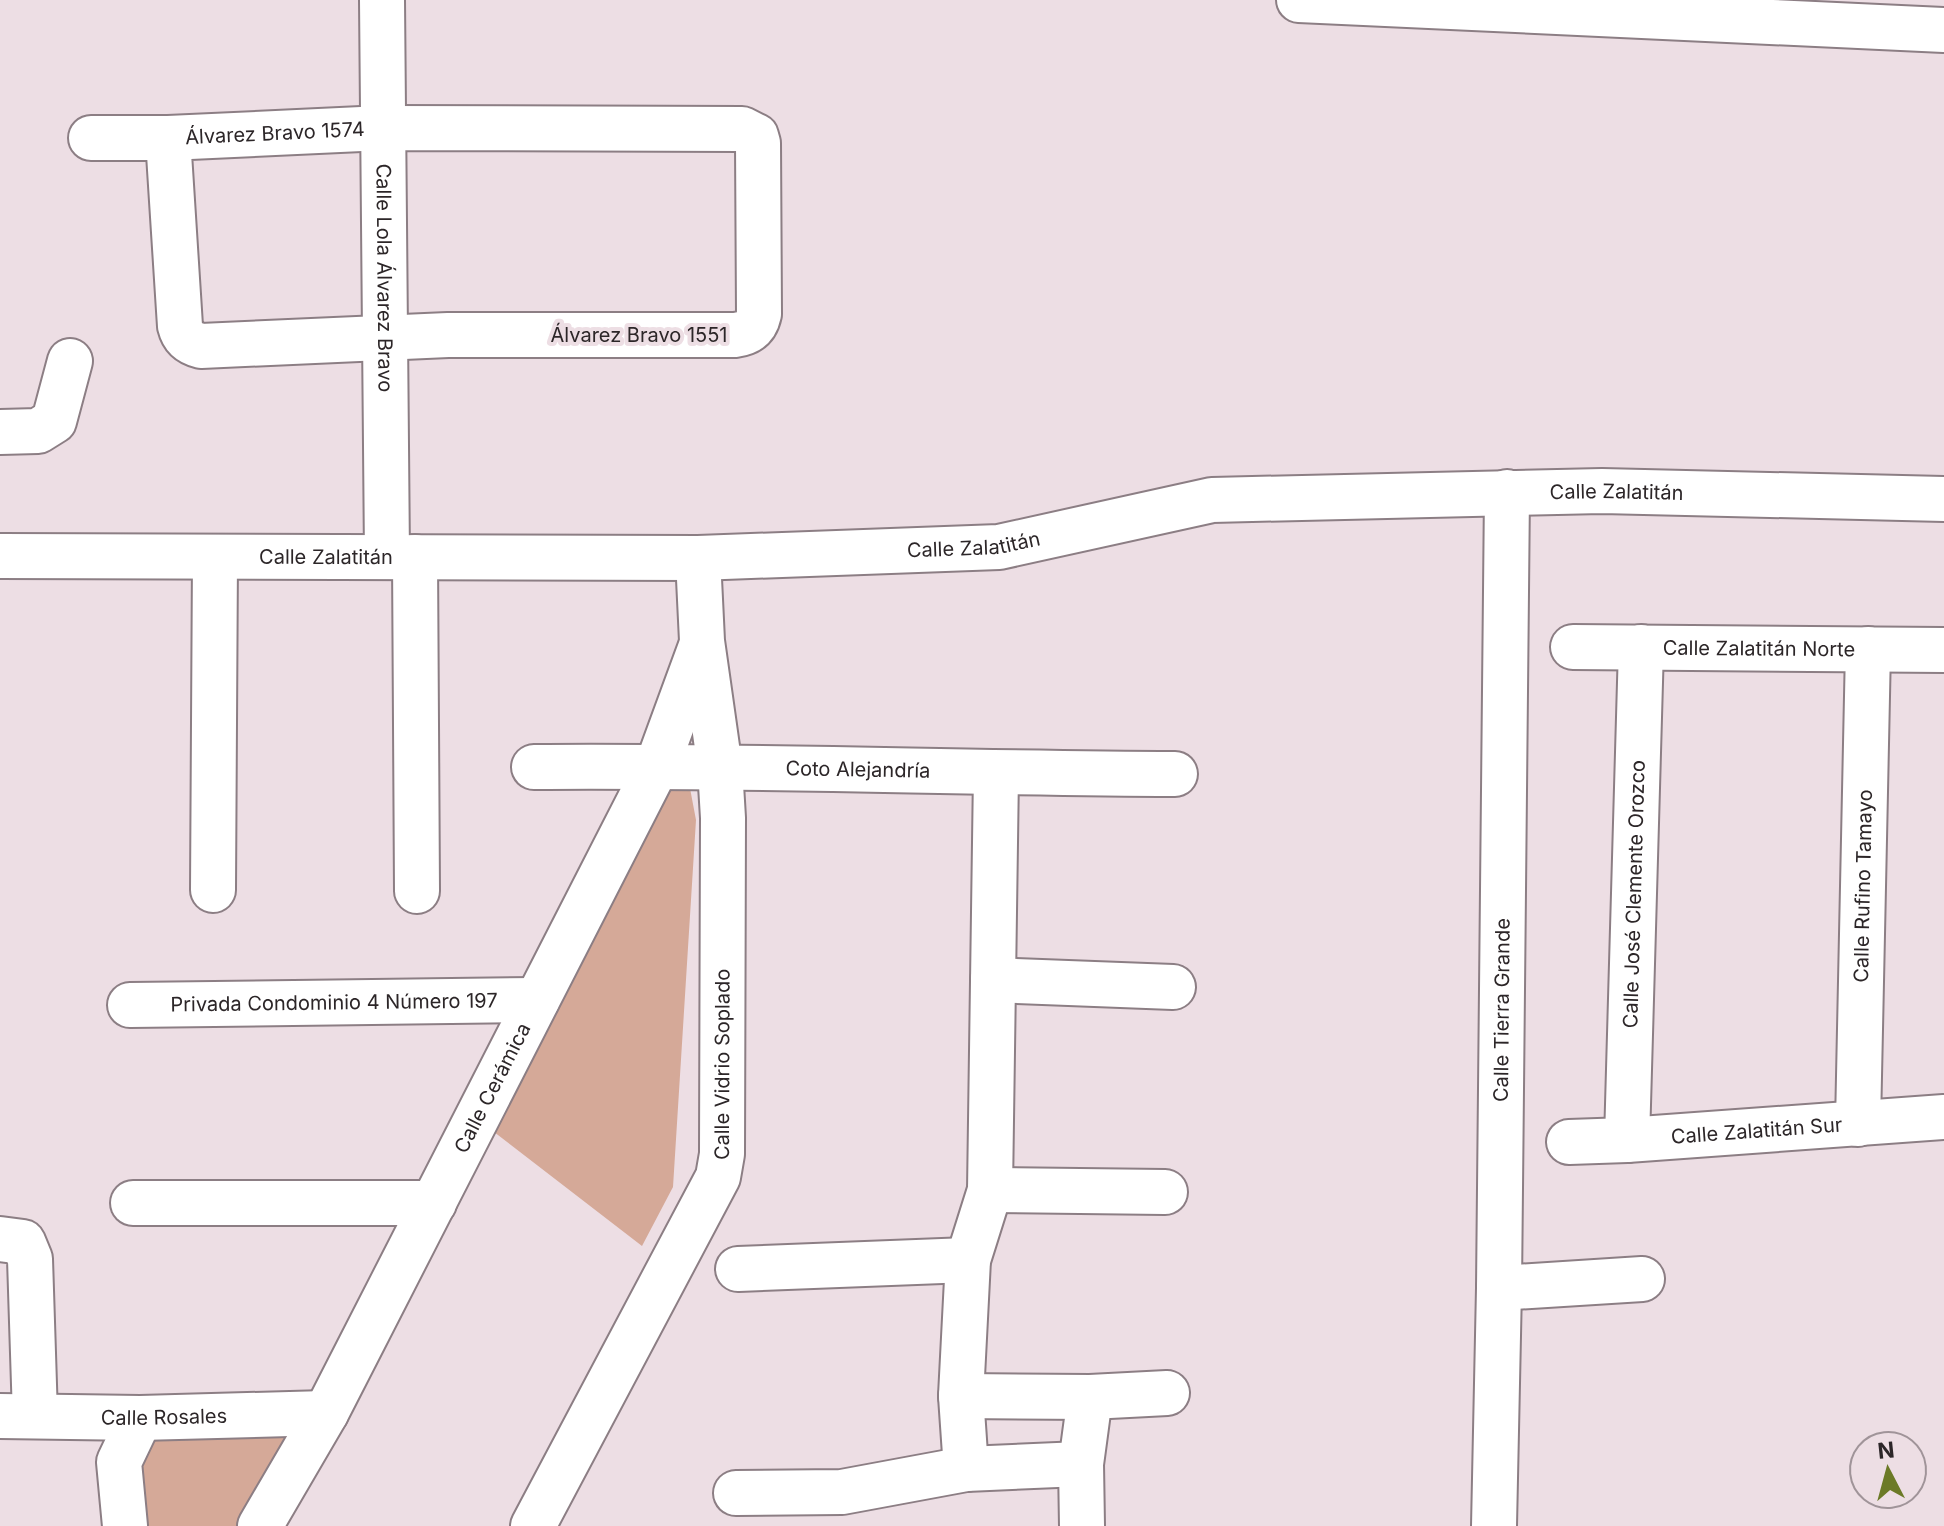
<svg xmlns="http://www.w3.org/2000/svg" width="1944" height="1526" viewBox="0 0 1944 1526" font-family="Inter,sans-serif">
	<rect width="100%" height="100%" fill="#eddee4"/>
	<!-- green -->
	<path fill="#d5a998" d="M 689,783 L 696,820 L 673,1187 L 642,1246 L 485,1125 L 654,786 Z
		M 145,1421 L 294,1425 L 239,1526 L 129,1526 Z"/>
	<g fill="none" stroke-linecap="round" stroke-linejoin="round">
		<defs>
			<g id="minor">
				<path id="s1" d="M 382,0 L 387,557"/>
				<path d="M 1299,0 L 1944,30"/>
				<path id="s2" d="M 91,138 L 168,138 L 383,128 L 742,129 L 756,136 L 758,143 L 759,314 C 756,328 749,333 735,335 L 448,335 L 201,346 C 189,343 183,338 180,326 L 168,138"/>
				<path d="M 0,432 L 38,431 L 54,421 L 70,361"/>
				<path id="s3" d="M 0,556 L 698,558 L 999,547 L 1212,500 L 1602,491 L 1944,499"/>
				<path d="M 415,557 L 417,891"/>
				<path id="s4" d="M 1573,647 L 1944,650"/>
				<path id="s5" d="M 534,767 C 748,765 961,773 1175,774"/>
				<path d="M 213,890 L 215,557"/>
				<path d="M 993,980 L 1173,987"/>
				<path id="s6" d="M 130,1005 L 537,1000"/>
				<path id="s7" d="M 1858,1124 L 1868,649"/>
				<path id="s8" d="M 1627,1140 L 1641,647"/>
				<path id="s9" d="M 1569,1142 L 1627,1140 L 1944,1117"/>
				<path d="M 990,1190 L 1165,1192"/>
				<path d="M 133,1203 L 434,1203"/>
				<path d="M 0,1239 L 23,1242 L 30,1259 L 35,1416"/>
				<path d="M 738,1269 L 968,1260"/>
				<path d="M 1499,1288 L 1642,1279"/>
				<path d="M 961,1396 L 1090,1397 L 1167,1393"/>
				<path id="s10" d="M 0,1416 L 140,1418 L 326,1413"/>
				<path d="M 966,1469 L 961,1396 L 968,1260 L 990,1190 L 996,773"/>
				<path d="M 736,1493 L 842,1492 L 966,1469 L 1081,1464"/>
				<path d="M 125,1526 L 119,1462 L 140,1418"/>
				<path id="s11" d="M 260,1526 L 326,1413 L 657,766 L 701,646"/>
				<path id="s12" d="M 533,1526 L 718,1177 L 722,1154 L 723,818 L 720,768 L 702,641 L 698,558"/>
				<path d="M 1082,1526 L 1081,1464 L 1090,1397"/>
				<path id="s13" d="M 1494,1526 L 1499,1288 L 1507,492"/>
			</g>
		</defs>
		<!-- minor casing -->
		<use href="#minor" stroke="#8c7e84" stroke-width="48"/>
		<!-- minor -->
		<use href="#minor" stroke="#fff" stroke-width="44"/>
	</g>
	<g text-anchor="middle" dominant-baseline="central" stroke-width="8" stroke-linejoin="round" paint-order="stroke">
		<!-- street labels -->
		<g font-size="20" fill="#2c2628" stroke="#eddee4">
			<text stroke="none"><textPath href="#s2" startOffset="184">Álvarez Bravo 1574</textPath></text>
			<text stroke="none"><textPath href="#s1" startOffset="278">Calle Lola Álvarez Bravo</textPath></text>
			<text x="639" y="335">Álvarez Bravo 1551</text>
			<text stroke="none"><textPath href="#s3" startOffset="1622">Calle Zalatitán</textPath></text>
			<text stroke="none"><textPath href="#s3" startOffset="974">Calle Zalatitán</textPath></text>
			<text stroke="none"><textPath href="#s3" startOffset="326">Calle Zalatitán</textPath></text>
			<text stroke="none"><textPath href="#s4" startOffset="186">Calle Zalatitán Norte</textPath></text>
			<text stroke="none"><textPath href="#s5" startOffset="324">Coto Alejandría</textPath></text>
			<text stroke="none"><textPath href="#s7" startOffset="238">Calle Rufino Tamayo</textPath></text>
			<text stroke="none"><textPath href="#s8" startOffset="246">Calle José Clemente Orozco</textPath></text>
			<text stroke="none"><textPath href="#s6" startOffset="204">Privada Condominio 4 Número 197</textPath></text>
			<text stroke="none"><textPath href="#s13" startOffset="516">Calle Tierra Grande</textPath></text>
			<text stroke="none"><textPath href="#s12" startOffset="508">Calle Vidrio Soplado</textPath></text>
			<text stroke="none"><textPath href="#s11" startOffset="496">Calle Cerámica</textPath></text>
			<text stroke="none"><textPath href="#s9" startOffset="188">Calle Zalatitán Sur</textPath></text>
			<text stroke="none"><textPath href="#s10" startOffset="164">Calle Rosales</textPath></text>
		</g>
	</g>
	<!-- north arrow -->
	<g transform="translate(1888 1470) rotate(354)"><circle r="38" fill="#eddee4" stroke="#a09499" stroke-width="2"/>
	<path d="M0-6L14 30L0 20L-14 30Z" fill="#6c7a27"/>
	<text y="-12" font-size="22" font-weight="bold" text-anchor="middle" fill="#2c2628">N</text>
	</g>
</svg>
